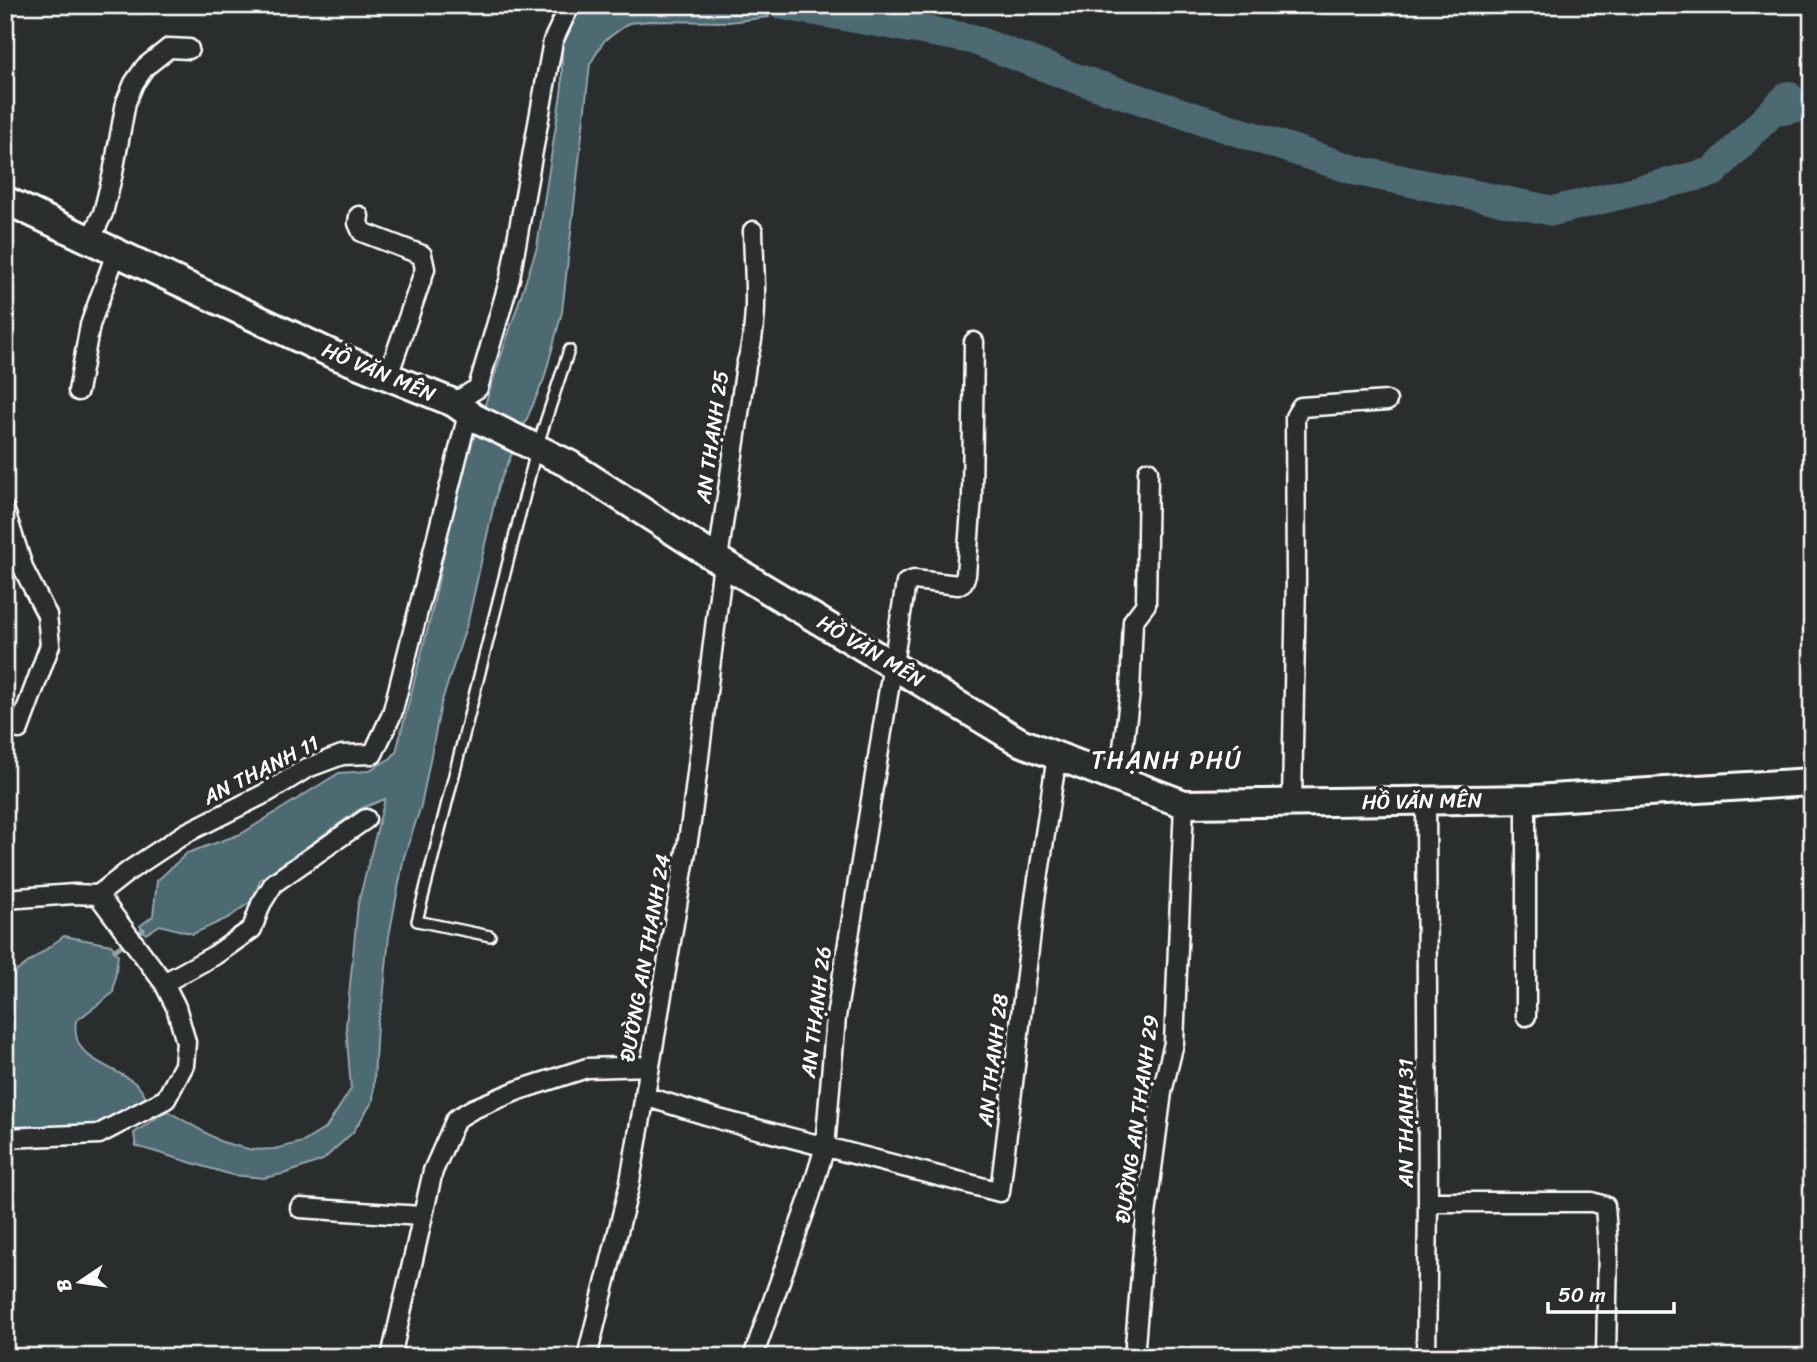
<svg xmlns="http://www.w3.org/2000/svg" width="1817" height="1362" viewBox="0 0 1817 1362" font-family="Sriracha,sans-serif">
	<rect width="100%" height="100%" fill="#2a2d2e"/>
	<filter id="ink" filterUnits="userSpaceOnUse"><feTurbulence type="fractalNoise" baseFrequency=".0143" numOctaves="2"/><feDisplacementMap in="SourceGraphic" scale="14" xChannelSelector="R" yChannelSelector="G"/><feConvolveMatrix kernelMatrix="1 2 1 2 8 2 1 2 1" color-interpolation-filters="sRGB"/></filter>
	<g filter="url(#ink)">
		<!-- water -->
		<path fill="#4d6972" stroke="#94a5aa" stroke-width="2" d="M 602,5 L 764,5 L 769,17 L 729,22 L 651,21 L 629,23 L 604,41 L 590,64 L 562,312 L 544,379 L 498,486 L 468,621 L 441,704 L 421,806 L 404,857 L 389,936 L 383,1000 L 377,1024 L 373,1101 L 353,1132 L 323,1160 L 287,1173 L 264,1178 L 232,1175 L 136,1146 L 134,1133 L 167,1111 L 222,1142 L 252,1150 L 274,1149 L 303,1142 L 326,1128 L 351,1089 L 346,1026 L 358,904 L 385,799 L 360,809 L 260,880 L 253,900 L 230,917 L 193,934 L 160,925 L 146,934 L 140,926 L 153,916 L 157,881 L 187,853 L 241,834 L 339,773 L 368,771 L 391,758 L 396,752 L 431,616 L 451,519 L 469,453 L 537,247 L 562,87 L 562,36 L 577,15 Z
			M 64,936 L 111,945 L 118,955 L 113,993 L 76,1021 C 70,1061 112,1064 136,1084 C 141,1088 145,1096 149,1101 L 99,1129 L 5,1134 L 5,969 L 14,973 Z"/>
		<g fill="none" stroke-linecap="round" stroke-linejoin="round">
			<!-- stream -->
			<path stroke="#94a5aa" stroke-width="5" d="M 115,950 L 143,930"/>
			<!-- river -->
			<path stroke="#4d6972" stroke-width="30" d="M 783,5 L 972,39 L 1072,77 L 1358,171 L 1553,211 L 1713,172 L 1788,96 L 1783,110 L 1812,104"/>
			<defs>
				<path id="lane" d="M 490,936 L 417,921 L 537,447 L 569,350"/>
				<path id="street" d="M 359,216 L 358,223 L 362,232 L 422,255 L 425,269 L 388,376
					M 90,240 L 103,213 L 113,173 L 126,102 L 134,83 L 145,67 L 169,48 L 189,49
					M 78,391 L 90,325 L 116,253
					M 454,403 L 478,388 L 510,278 L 553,41 L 570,5
					M 5,511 L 24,570 L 47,615 L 50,645 L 19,729
					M 718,559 L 746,365 C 760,322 754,276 753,231
					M 1119,779 L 1130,693 L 1133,621 L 1146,604 L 1148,471
					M 1526,799 L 1526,1016
					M 1426,801 L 1428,1202 L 1592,1202 L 1605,1206 L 1608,1247 L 1606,1357
					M 1292,803 L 1296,578 L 1295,417 L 1301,407 L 1387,401
					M 5,899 L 74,894 L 98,895 L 130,870 L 186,833 L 268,792 L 307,768 L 342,755 L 373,754 L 392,714 L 468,414
					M 164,983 L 215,955 L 252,929 L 261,904 L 274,883 L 366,819
					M 644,1096 L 722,1120 L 1000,1192 L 1035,899 L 1057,756
					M 5,1138 L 99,1134 L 166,1099 L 184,1065 L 186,1042 L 176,1007 L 164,983 L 98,895
					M 300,1208 L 421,1216
					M 391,1357 L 433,1171 L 456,1119 L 473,1109 L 519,1090 L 587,1068 L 650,1066
					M 587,1357 L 629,1187 L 650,1066 L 691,822 L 723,563
					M 753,1357 L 810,1196 L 825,1147 L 836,1017 L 906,583 L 914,580 L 958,585 L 963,582 L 966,575 L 972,497 L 974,342
					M 1134,1357 L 1146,1215 L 1162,1092 L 1174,1043 L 1184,804
					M 1426,1357 L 1428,1202"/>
				<path id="secondary" d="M 5,200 L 332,354 L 454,403 L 475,418 L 569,464 L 723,563 L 1020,742 L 1184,804 L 1534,799 L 1812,782"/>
			</defs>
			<!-- lane casing -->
			<use href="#lane" stroke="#fff" stroke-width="14"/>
			<!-- street casing -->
			<use href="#street" stroke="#fff" stroke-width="23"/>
			<!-- secondary casing -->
			<use href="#secondary" stroke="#fff" stroke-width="32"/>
			<!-- lane -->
			<use href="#lane" stroke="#2a2d2e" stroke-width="9"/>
			<!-- street -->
			<use href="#street" stroke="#2a2d2e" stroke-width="18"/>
			<!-- secondary -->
			<use href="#secondary" stroke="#2a2d2e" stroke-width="26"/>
		</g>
	</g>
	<g text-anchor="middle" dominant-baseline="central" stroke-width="7" stroke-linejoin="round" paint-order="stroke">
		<!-- street labels -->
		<g font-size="21" fill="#fff" stroke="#2a2d2e">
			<text transform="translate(379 372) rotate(23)">HỒ VĂN MÊN</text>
			<text transform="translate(712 437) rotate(-82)">AN THẠNH 25</text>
			<text transform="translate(871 651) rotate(31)">HỒ VĂN MÊN</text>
			<text transform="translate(261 770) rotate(-27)">AN THẠNH 11</text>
			<text transform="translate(1422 801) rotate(-1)">HỒ VĂN MÊN</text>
			<text transform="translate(645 958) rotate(-80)">ĐƯỜNG AN THẠNH 24</text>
			<text transform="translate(816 1012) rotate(-83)">AN THẠNH 26</text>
			<text transform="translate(993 1060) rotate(-83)">AN THẠNH 28</text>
			<text transform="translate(1137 1119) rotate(-82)">ĐƯỜNG AN THẠNH 29</text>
			<text transform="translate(1406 1123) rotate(-90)">AN THẠNH 31</text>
		</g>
		<!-- quarter labels -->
		<g font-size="24" letter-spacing="2" fill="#fff" stroke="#2a2d2e">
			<text x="1167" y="760">THẠNH PHÚ</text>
		</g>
	</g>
	<!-- margin -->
	<rect width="1817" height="1362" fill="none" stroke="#2a2d2e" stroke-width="28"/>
	<rect x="14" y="14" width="1789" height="1334" fill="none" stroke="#fff" stroke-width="2.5" filter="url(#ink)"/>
	<!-- north arrow -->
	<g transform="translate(80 1282) rotate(257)" stroke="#2a2d2e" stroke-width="5" paint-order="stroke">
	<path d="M0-5L12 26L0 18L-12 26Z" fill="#ffffff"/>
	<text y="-10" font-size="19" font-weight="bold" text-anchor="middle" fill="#ffffff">B</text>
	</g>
	<!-- scale -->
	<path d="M1548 1302v10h126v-10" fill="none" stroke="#ffffff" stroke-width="3.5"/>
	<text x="1558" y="1302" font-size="21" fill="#ffffff" stroke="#2a2d2e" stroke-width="5" paint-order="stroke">50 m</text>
</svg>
